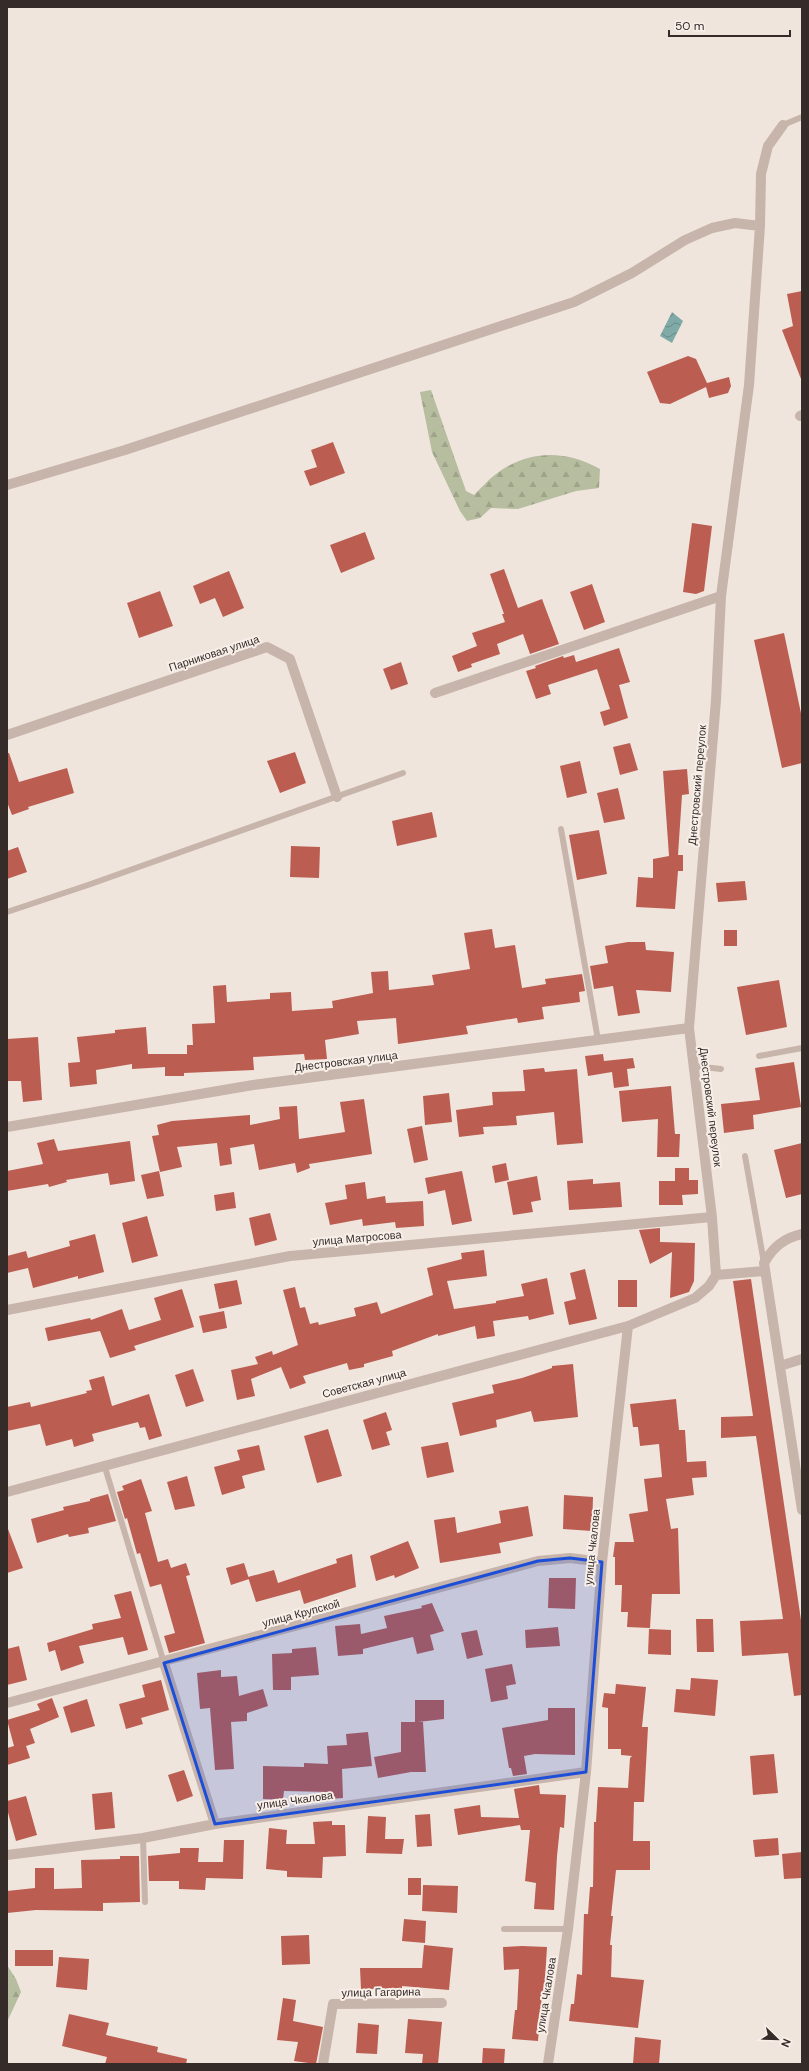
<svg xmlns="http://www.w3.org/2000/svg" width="809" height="2071" viewBox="0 0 809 2071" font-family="'DM Sans',sans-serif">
	<defs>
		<pattern id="forest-firs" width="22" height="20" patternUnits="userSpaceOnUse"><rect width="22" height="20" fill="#b7be9f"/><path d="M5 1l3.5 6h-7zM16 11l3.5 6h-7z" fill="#9ea389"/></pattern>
		<pattern id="water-waves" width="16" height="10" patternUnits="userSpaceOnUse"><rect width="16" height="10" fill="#7faaa7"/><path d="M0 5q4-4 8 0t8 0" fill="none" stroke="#698b88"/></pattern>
	</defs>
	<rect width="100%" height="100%" fill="#f0e5dd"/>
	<!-- forest -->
	<path fill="url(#forest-firs)" d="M 431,390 L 466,491 L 474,495 C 481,488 488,480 496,474 C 529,449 566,450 600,469 L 599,488 L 576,491 L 518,509 L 491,508 L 480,518 L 467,521 L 460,511 L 432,452 L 420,392 Z
		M 7,1965 L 16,1979 L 21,1992 L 7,2022 Z"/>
	<!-- water -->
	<path fill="url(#water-waves)" d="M 672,312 L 683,321 L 672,343 L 660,336 Z"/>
	<!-- building -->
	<path fill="#bb5d51" d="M 802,291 L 802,379 L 801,379 L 782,330 L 793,326 L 787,294 Z
		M 688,356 L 696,359 L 707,383 L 729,377 L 731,386 L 728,393 L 709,398 L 706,387 L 670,404 L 660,403 L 647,372 Z
		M 333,442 L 345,473 L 310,486 L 304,471 L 317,467 L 311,450 Z
		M 692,523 L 712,526 L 704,591 L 696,594 L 683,592 Z
		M 365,532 L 375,559 L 341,573 L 330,545 Z
		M 504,569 L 518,608 L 542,599 L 559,644 L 530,654 L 523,634 L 497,644 L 500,654 L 471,664 L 472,667 L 458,672 L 452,656 L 477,646 L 472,633 L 505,622 L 502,614 L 504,614 L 490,574 Z
		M 229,571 L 244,608 L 223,617 L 215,598 L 200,604 L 193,586 Z
		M 592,584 L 605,622 L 584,630 L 570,592 Z
		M 160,591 L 173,626 L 139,638 L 127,603 Z
		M 784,633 L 802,718 L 802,763 L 782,768 L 754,640 Z
		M 619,648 L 630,682 L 619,685 L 628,718 L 604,726 L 600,712 L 610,709 L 597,669 L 548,685 L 551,694 L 536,699 L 526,671 L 536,668 L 535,666 L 563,656 L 564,658 L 574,655 L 576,662 Z
		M 401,662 L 408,684 L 391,690 L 383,669 Z
		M 630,743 L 638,770 L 620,775 L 613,747 Z
		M 295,752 L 306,783 L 280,793 L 267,761 Z
		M 7,753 L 9,753 L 19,782 L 67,768 L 74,793 L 28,807 L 29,809 L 12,815 L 7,802 Z
		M 580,761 L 587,793 L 567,798 L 560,766 Z
		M 687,769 L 689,794 L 682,795 L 678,855 L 683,855 L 683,871 L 678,871 L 675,909 L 636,907 L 638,877 L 653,878 L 653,859 L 669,856 L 663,771 Z
		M 618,788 L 625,819 L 604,823 L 597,793 Z
		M 432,812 L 437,837 L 397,846 L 392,821 Z
		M 599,830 L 607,874 L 577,880 L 569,835 Z
		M 291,846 L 320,847 L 319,878 L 290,877 Z
		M 18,847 L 27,872 L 7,879 L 7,851 Z
		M 745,881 L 747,900 L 718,902 L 716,883 Z
		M 492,929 L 495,948 L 515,945 L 522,988 L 546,984 L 545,979 L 582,974 L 585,991 L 579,992 L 580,1002 L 542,1007 L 544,1019 L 518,1023 L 517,1018 L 466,1026 L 468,1034 L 398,1044 L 396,1018 L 357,1021 L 359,1034 L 325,1040 L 327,1059 L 305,1060 L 304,1054 L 253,1057 L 254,1070 L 184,1073 L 184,1076 L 165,1076 L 165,1067 L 132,1069 L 132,1064 L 96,1070 L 97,1084 L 70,1087 L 68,1063 L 80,1062 L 77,1037 L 115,1033 L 115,1030 L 146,1027 L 148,1054 L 187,1054 L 187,1045 L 193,1045 L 192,1024 L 215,1023 L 213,986 L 226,985 L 227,1002 L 270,999 L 270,993 L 291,992 L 292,1011 L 333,1008 L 332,1001 L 373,993 L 371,972 L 388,971 L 389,990 L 434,985 L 432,975 L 470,969 L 464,933 Z
		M 724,930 L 737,930 L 737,946 L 724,946 Z
		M 628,942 L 645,942 L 646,950 L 674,952 L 671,992 L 636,990 L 640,1013 L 618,1016 L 613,986 L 594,989 L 590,966 L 608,963 L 605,946 Z
		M 779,980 L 787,1027 L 746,1035 L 737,987 Z
		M 38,1037 L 42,1100 L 23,1102 L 21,1081 L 7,1081 L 7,1039 Z
		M 603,1054 L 604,1061 L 633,1058 L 635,1068 L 627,1069 L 629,1086 L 614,1088 L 612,1072 L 588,1076 L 585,1056 Z
		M 794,1062 L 801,1107 L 753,1115 L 754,1129 L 724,1133 L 721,1104 L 760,1100 L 755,1068 Z
		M 544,1068 L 545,1072 L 577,1069 L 583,1143 L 557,1145 L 554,1112 L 516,1116 L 517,1125 L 483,1127 L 484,1134 L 459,1137 L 456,1110 L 493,1105 L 492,1092 L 525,1091 L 523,1070 Z
		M 671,1086 L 675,1134 L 680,1134 L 679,1157 L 657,1157 L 658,1119 L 622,1122 L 619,1091 Z
		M 449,1093 L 452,1122 L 425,1125 L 423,1096 Z
		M 364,1099 L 372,1154 L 309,1164 L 310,1168 L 297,1173 L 295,1163 L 259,1170 L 254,1144 L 230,1148 L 232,1164 L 220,1166 L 217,1143 L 177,1147 L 182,1167 L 160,1172 L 152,1136 L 159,1135 L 157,1125 L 172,1121 L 250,1115 L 250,1125 L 280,1119 L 279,1107 L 297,1106 L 299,1139 L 345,1132 L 340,1102 Z
		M 422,1126 L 428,1160 L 414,1163 L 407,1129 Z
		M 54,1139 L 58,1151 L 130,1141 L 135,1181 L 110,1185 L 108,1173 L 66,1180 L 67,1182 L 49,1187 L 48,1184 L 7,1191 L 7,1171 L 43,1164 L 37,1143 Z
		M 802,1143 L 802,1194 L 786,1198 L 774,1150 Z
		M 506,1163 L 509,1180 L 495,1183 L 492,1166 Z
		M 675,1168 L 689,1168 L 689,1180 L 698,1180 L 698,1194 L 682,1195 L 683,1205 L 659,1205 L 659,1181 L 675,1181 Z
		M 159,1171 L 164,1196 L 147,1199 L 141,1175 Z
		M 462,1171 L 472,1221 L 452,1225 L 445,1190 L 428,1194 L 425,1178 Z
		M 537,1176 L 541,1200 L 531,1202 L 533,1212 L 513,1215 L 507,1182 Z
		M 593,1179 L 593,1184 L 620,1182 L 622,1207 L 569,1210 L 567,1181 Z
		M 365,1182 L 367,1199 L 385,1196 L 386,1203 L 423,1201 L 424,1226 L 396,1228 L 395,1222 L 363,1226 L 362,1219 L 330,1225 L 325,1203 L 347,1199 L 345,1185 Z
		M 234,1192 L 236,1208 L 216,1211 L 214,1195 Z
		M 270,1213 L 277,1240 L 255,1246 L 249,1218 Z
		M 147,1216 L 158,1256 L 132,1263 L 122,1223 Z
		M 660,1228 L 660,1242 L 695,1243 L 694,1281 L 689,1292 L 670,1298 L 672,1252 L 650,1264 L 639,1230 Z
		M 95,1234 L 104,1272 L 78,1279 L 78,1276 L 33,1288 L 28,1268 L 7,1273 L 7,1256 L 26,1251 L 28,1258 L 70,1246 L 69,1241 Z
		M 484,1250 L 487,1276 L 447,1281 L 454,1309 L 496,1303 L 496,1301 L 524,1296 L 521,1284 L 547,1278 L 554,1314 L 529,1320 L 528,1316 L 493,1321 L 495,1336 L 477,1339 L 475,1326 L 438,1336 L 438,1334 L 392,1351 L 393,1356 L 364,1364 L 364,1367 L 349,1370 L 347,1363 L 303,1376 L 306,1383 L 290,1389 L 281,1367 L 251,1379 L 255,1396 L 237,1400 L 231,1370 L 258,1364 L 255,1357 L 272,1351 L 273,1355 L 298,1345 L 283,1290 L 295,1287 L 300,1308 L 305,1307 L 310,1324 L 318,1322 L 319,1325 L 356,1316 L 354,1308 L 377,1302 L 381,1314 L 433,1295 L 427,1268 L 462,1259 L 461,1253 Z
		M 585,1269 L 597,1319 L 569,1325 L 564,1302 L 576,1299 L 570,1273 Z
		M 751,1279 L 802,1627 L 802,1695 L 794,1696 L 788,1653 L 742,1656 L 740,1621 L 783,1619 L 756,1436 L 721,1438 L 721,1417 L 753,1416 L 733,1281 Z
		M 237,1280 L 242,1304 L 219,1309 L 214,1284 Z
		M 618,1280 L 637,1280 L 637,1307 L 618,1307 Z
		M 182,1289 L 194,1327 L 134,1346 L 136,1350 L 110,1358 L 100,1331 L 48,1341 L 45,1328 L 90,1318 L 91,1320 L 122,1309 L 129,1330 L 161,1320 L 154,1298 Z
		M 224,1311 L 227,1328 L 203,1333 L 199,1316 Z
		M 573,1364 L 578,1417 L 534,1422 L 531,1411 L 496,1420 L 497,1427 L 460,1436 L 452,1403 L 494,1393 L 492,1385 L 522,1378 L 552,1368 L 552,1366 Z
		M 193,1369 L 204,1401 L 186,1407 L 175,1375 Z
		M 104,1376 L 112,1406 L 149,1394 L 162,1436 L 149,1440 L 145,1427 L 140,1428 L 138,1422 L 92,1434 L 94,1441 L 74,1447 L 72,1439 L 46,1446 L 40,1424 L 7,1431 L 7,1407 L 30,1402 L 31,1407 L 87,1393 L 86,1391 L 92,1390 L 89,1380 Z
		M 676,1399 L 679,1430 L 685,1430 L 687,1462 L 706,1461 L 707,1477 L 692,1478 L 694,1495 L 666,1499 L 671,1529 L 678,1528 L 680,1594 L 652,1594 L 650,1628 L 627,1627 L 628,1612 L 621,1612 L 622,1585 L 615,1585 L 615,1557 L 613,1557 L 615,1542 L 634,1542 L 629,1514 L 648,1511 L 644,1479 L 662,1477 L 659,1444 L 640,1446 L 638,1427 L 633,1427 L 630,1404 Z
		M 386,1412 L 392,1430 L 386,1432 L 390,1445 L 372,1450 L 363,1420 Z
		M 328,1429 L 342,1476 L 317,1483 L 304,1436 Z
		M 448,1442 L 454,1472 L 427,1478 L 421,1447 Z
		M 259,1445 L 265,1470 L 242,1476 L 245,1488 L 222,1495 L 214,1467 L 240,1460 L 237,1450 Z
		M 187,1476 L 195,1506 L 175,1510 L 167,1482 Z
		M 141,1479 L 152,1511 L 145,1513 L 158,1562 L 168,1559 L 171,1568 L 186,1563 L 190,1575 L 186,1576 L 205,1643 L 169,1653 L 164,1636 L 175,1633 L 161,1584 L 150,1587 L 140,1553 L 137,1554 L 127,1518 L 125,1519 L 117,1492 L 124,1490 L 122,1486 Z
		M 108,1494 L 116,1521 L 88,1528 L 89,1533 L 69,1537 L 68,1534 L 37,1543 L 31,1519 L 64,1510 L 63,1507 L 90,1501 L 90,1499 Z
		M 564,1495 L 593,1497 L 592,1531 L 563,1529 Z
		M 528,1506 L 533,1536 L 499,1543 L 501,1553 L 440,1563 L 434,1520 L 455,1517 L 457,1533 L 501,1523 L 499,1511 Z
		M 8,1529 L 23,1568 L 7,1573 L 7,1530 Z
		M 408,1541 L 419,1568 L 395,1578 L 394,1575 L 376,1581 L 370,1556 Z
		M 352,1554 L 356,1587 L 304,1604 L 300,1590 L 256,1602 L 248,1577 L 274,1570 L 278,1583 L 337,1563 L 336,1559 Z
		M 244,1563 L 249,1579 L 231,1585 L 226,1568 Z
		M 549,1578 L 576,1578 L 575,1609 L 548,1608 Z
		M 131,1591 L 148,1650 L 128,1655 L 123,1637 L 79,1646 L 84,1663 L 61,1671 L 55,1650 L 49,1652 L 47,1643 L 93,1629 L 92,1624 L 121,1618 L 114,1595 Z
		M 432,1603 L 444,1631 L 430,1635 L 434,1650 L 417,1654 L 413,1637 L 363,1649 L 363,1654 L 338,1656 L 335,1626 L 360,1624 L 361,1634 L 387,1628 L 384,1616 L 422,1608 L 421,1606 Z
		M 696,1619 L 713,1619 L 714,1652 L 697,1652 Z
		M 558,1627 L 560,1646 L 526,1648 L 525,1630 Z
		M 649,1629 L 671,1630 L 671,1655 L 648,1654 Z
		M 477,1630 L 483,1655 L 467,1659 L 461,1633 Z
		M 19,1646 L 27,1680 L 7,1685 L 7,1649 Z
		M 316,1647 L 319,1675 L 291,1677 L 291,1690 L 273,1690 L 272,1654 L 292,1653 L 292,1649 Z
		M 512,1664 L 516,1684 L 506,1686 L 508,1699 L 491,1702 L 485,1669 Z
		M 221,1670 L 221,1677 L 237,1676 L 239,1696 L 263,1689 L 268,1706 L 247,1713 L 247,1721 L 231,1722 L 234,1769 L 215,1770 L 210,1708 L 200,1709 L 197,1673 Z
		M 691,1678 L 718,1680 L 715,1716 L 674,1712 L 676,1689 L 690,1690 Z
		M 161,1680 L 169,1710 L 141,1718 L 143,1724 L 126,1729 L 119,1704 L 145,1697 L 142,1685 Z
		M 616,1684 L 646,1687 L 642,1727 L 648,1727 L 644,1802 L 634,1802 L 633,1841 L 650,1841 L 650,1870 L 616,1870 L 611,1916 L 613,1916 L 610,1945 L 612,1945 L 611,1977 L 644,1980 L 638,2028 L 569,2021 L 571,2004 L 574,2004 L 577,1974 L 582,1975 L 584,1914 L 588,1914 L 590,1887 L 593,1887 L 594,1822 L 596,1822 L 598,1787 L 628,1788 L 630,1758 L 632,1756 L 621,1755 L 621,1749 L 608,1749 L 608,1708 L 602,1707 L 604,1693 L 615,1694 Z
		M 52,1698 L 59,1717 L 30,1729 L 35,1743 L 26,1746 L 30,1758 L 7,1765 L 7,1748 L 14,1746 L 7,1720 L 40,1710 L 37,1704 Z
		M 87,1699 L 95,1726 L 71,1733 L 63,1707 Z
		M 415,1700 L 444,1700 L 444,1719 L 418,1722 L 423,1722 L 426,1772 L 411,1772 L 378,1778 L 374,1757 L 401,1752 L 401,1722 L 415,1722 Z
		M 548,1708 L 575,1708 L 575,1755 L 535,1754 L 524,1756 L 527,1774 L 513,1776 L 511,1768 L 509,1768 L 502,1728 L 548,1720 Z
		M 368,1732 L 372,1766 L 342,1769 L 343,1798 L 330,1799 L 329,1792 L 284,1791 L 283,1800 L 263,1799 L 263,1766 L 304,1767 L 304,1763 L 328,1764 L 327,1746 L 347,1745 L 346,1734 Z
		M 774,1754 L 778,1793 L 753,1795 L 750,1756 Z
		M 184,1770 L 193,1796 L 177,1802 L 168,1775 Z
		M 539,1785 L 540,1794 L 566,1795 L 564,1828 L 560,1827 L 557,1856 L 554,1910 L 534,1909 L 536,1883 L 525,1881 L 530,1830 L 521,1830 L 520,1825 L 458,1835 L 454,1809 L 480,1805 L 481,1817 L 519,1818 L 514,1789 Z
		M 112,1792 L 115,1828 L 95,1830 L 92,1794 Z
		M 26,1796 L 37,1835 L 16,1841 L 7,1809 L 7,1801 Z
		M 430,1814 L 432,1846 L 417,1847 L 415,1815 Z
		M 368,1816 L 386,1817 L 385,1839 L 404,1839 L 402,1854 L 366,1853 Z
		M 332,1821 L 332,1825 L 345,1825 L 346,1856 L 323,1857 L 322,1878 L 287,1877 L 287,1871 L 266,1869 L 269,1828 L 287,1830 L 286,1844 L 315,1844 L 313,1822 Z
		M 778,1838 L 779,1855 L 755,1857 L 753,1840 Z
		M 224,1840 L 244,1840 L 243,1879 L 206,1878 L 205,1890 L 179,1889 L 179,1881 L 149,1881 L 148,1856 L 180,1853 L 180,1848 L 199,1848 L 198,1862 L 223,1862 Z
		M 802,1852 L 802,1878 L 784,1879 L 782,1854 Z
		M 120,1856 L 139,1856 L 140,1902 L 103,1903 L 103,1911 L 36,1910 L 7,1913 L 7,1891 L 35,1888 L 35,1868 L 54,1868 L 54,1889 L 82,1888 L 81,1860 L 120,1859 Z
		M 408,1878 L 421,1878 L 421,1895 L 408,1895 Z
		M 423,1885 L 458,1886 L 457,1913 L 422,1911 Z
		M 404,1919 L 426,1921 L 425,1943 L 402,1941 Z
		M 309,1935 L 310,1964 L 282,1965 L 281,1936 Z
		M 424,1945 L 453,1948 L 449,1990 L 402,1986 L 402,1989 L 361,1989 L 360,1968 L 422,1968 Z
		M 522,1946 L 547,1947 L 544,1994 L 542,1994 L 538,2041 L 512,2039 L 515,2010 L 517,2010 L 519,1969 L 504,1970 L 503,1947 Z
		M 15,1950 L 53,1950 L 53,1966 L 15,1966 Z
		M 59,1957 L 89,1959 L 87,1990 L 56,1987 Z
		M 283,1998 L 296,2000 L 293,2021 L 323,2027 L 316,2064 L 294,2061 L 298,2042 L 277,2040 Z
		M 69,2014 L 109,2023 L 106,2035 L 158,2047 L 157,2052 L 187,2059 L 186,2064 L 105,2064 L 107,2057 L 62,2046 Z
		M 408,2019 L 442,2022 L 438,2064 L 422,2064 L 423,2054 L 405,2053 Z
		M 358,2023 L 379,2025 L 377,2054 L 356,2053 Z
		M 635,2037 L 661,2040 L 659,2064 L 633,2064 Z
		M 483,2048 L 505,2049 L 504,2064 L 482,2064 Z"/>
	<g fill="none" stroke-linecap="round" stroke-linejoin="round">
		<!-- service -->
		<path stroke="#c7b4aa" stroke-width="6" d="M 783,125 L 802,117
			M 561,829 L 598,1040
			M 7,912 L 88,885 L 403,773
			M 759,1056 L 802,1048
			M 694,1066 L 721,1069
			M 745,1156 L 764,1263
			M 104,1464 L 164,1663
			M 143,1838 L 145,1902
			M 504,1929 L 568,1929"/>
		<!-- minor -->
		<path stroke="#c7b4aa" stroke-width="10" d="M 800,416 L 802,415
			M 7,485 L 125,450 L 574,302 L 632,273 L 685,240 L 712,228 L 735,223 L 760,226
			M 435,693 L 721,596
			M 7,735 L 267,647 L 290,659 L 337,797
			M 7,1127 L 253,1085 L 689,1028
			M 802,1234 C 784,1238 773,1247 764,1263 L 802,1510
			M 716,1275 L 712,1217 L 689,1028 L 716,700 L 721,596 L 749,385 L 760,226 L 761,174 L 768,146 L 783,125
			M 716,1275 L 765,1271
			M 7,1310 L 290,1256 L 712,1217
			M 780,1366 L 802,1359
			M 7,1492 L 628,1326 L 695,1298 L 709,1286 L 716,1275
			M 164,1663 L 215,1824
			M 7,1703 L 538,1561 L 570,1558 L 602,1562
			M 7,1855 L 143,1838 L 215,1824 L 586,1772
			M 323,2064 L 333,2004 L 442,2003
			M 548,2064 L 568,1929 L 586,1772 L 602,1562 L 628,1326"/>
	</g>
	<!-- marked area -->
	<path fill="#1d4ed8" fill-opacity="0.2" stroke="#1d4ed8" stroke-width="3" stroke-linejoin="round" d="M 570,1558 L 602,1562 L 586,1772 L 215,1824 L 164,1663 L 538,1561 Z"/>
	<g text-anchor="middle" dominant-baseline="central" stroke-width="4" stroke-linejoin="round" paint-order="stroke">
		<!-- street labels -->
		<g font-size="11" fill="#352b29" stroke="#f8efe9">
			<text transform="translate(214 653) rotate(-18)">Парниковая улица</text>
			<text transform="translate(697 785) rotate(-85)">Днестровский переулок</text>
			<text transform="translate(346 1061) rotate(-7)">Днестровская улица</text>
			<text transform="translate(711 1107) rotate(83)">Днестровский переулок</text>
			<text transform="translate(357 1238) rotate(-5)">улица Матросова</text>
			<text transform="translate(364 1383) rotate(-15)">Советская улица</text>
			<text transform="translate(592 1547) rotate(-84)">улица Чкалова</text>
			<text transform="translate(301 1613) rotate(-15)">улица Крупской</text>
			<text transform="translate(295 1800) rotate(-8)">улица Чкалова</text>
			<text transform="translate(381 1992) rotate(-1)">улица Гагарина</text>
			<text transform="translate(546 1995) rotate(-81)">улица Чкалова</text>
		</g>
	</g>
	<!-- border -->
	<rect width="809" height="2071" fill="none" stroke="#352b29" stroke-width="16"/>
	<!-- north arrow -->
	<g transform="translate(777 2039) rotate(113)" stroke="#f8efe9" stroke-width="3" paint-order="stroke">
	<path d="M0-3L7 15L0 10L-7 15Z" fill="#352b29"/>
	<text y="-6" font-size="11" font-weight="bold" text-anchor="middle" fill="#352b29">N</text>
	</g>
	<!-- scale -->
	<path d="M669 30v6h121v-6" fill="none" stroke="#352b29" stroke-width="2"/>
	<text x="675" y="30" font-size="12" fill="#352b29" stroke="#f8efe9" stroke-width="3" paint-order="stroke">50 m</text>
</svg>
